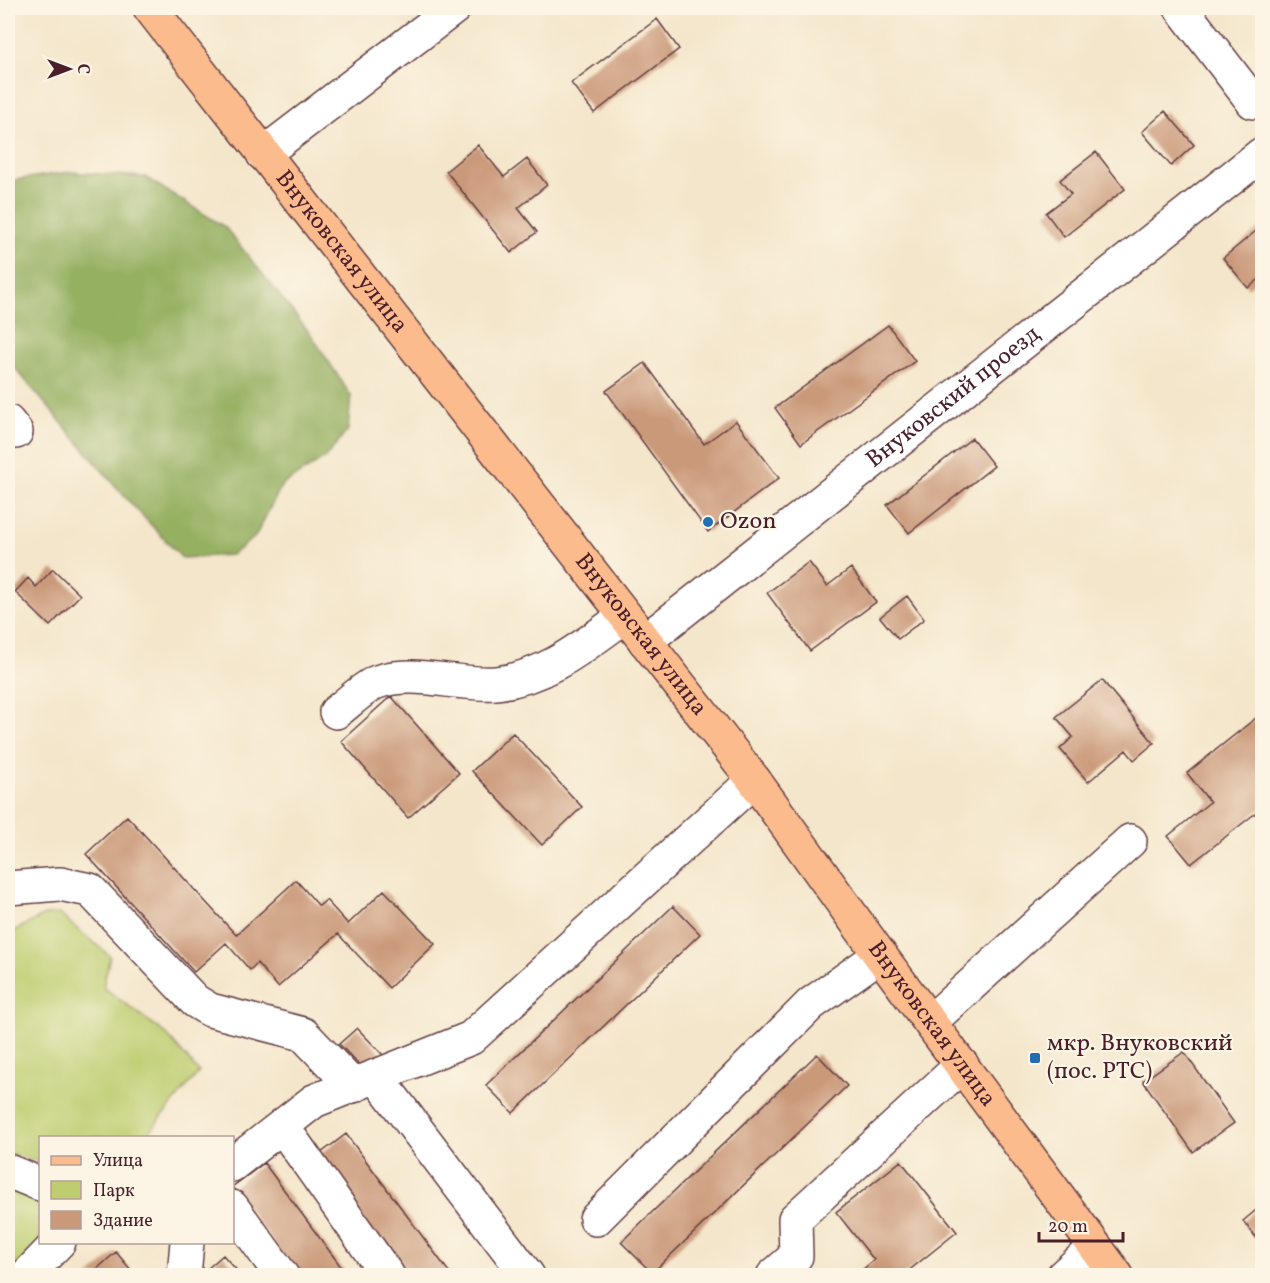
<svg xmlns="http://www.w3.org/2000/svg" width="1270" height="1283" viewBox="0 0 1270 1283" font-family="Vollkorn,serif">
	<rect width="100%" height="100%" fill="#fcf5e5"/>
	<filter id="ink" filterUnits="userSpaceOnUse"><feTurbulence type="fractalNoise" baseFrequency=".0167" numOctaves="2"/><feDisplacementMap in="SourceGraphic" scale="12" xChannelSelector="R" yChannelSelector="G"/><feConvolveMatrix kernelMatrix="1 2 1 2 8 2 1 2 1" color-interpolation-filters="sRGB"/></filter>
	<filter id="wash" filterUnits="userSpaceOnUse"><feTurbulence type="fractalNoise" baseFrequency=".008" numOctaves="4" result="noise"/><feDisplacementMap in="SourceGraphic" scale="24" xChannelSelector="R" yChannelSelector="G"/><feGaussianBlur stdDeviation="1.35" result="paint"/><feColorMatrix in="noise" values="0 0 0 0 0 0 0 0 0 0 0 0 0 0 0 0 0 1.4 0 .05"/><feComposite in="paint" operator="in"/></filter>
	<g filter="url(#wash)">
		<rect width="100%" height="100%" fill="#f4e6cb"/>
		<!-- green -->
		<path fill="#bdcd70" stroke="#84764e" stroke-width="1.5" d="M 59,914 L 110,956 L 103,987 L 166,1034 L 199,1072 L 145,1137 L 40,1138 L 40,1162 L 8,1153 L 8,934 L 45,915 Z
			M 8,1185 L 40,1200 L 40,1242 L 44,1243 L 8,1274 Z"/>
		<!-- forest -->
		<path fill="#96b062" stroke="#706846" stroke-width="1.5" d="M 70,172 L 145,177 L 225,227 L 312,336 L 351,396 L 348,430 L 325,458 L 282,485 L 255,537 L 231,555 L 182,558 L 125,497 L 8,360 L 8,181 Z"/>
		<g id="blocks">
			<!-- building -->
			<path fill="#ca9979" d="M 657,19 L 679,49 L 594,113 L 571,83 Z
				M 1165,111 L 1194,145 L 1171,166 L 1142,132 Z
				M 478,145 L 504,177 L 527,159 L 547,185 L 518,208 L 537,232 L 511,253 L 446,171 Z
				M 1096,152 L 1125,189 L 1064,237 L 1046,213 L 1071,194 L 1060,180 Z
				M 1262,226 L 1262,277 L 1248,288 L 1223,258 Z
				M 888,325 L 915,361 L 801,444 L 775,408 Z
				M 645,363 L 704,444 L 736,421 L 779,478 L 708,532 L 606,391 Z
				M 972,438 L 994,466 L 909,533 L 887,505 Z
				M 809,562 L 827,586 L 851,568 L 876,602 L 810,651 L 767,593 Z
				M 53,569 L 80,595 L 50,626 L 15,592 L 28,578 L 36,587 Z
				M 907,596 L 924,619 L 898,639 L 880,617 Z
				M 1102,680 L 1154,743 L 1134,760 L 1126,750 L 1088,782 L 1060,749 L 1073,737 L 1056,717 Z
				M 391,696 L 459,773 L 408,818 L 341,741 Z
				M 1262,713 L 1262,808 L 1191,864 L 1168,836 L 1210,802 L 1187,773 Z
				M 513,733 L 582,807 L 542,845 L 472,771 Z
				M 127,816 L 236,935 L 296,880 L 319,906 L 326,900 L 348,924 L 384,890 L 435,944 L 389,988 L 338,934 L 278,987 L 257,963 L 250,970 L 226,943 L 194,972 L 86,854 Z
				M 673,906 L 700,934 L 513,1113 L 486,1085 Z
				M 357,1028 L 383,1055 L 365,1071 L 339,1044 Z
				M 1184,1052 L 1234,1123 L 1193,1152 L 1143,1081 Z
				M 817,1054 L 847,1086 L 652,1273 L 621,1242 Z
				M 346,1134 L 452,1276 L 400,1276 L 312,1160 Z
				M 901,1161 L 957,1232 L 902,1276 L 855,1276 L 874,1260 L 836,1212 Z
				M 264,1163 L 348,1276 L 298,1276 L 232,1187 Z
				M 1262,1205 L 1262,1245 L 1243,1221 Z
				M 116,1252 L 136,1276 L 89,1276 Z
				M 223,1255 L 242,1276 L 199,1276 Z"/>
		</g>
	</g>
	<g filter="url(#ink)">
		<use href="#blocks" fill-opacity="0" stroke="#643d43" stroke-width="1.5"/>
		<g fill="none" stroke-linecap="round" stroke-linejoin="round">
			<defs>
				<g id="minor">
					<path d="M 1181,8 L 1253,102"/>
					<path d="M 263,154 L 454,8"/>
					<path d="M 8,422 L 16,432"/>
					<path id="s1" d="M 645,641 L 1262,154"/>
					<path d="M 336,712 C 347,704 364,687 377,682 C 412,669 459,686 496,683 C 546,678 586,644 625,616"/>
					<path d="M 8,888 L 60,884 L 90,890 L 195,1001 L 210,1010 L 303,1034 L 353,1086"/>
					<path d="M 930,1022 L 1130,841"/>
					<path d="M 376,1076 L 528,1276"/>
					<path d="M 282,1126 L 388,1276"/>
					<path d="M 232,1165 L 314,1101 L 471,1038 L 754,780"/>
					<path d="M 8,1171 L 40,1184"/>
					<path d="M 232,1207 L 282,1276"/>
					<path d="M 596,1219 L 811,1004 L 880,955"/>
					<path d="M 26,1276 L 59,1242"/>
					<path d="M 184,1276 L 187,1242"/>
					<path d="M 773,1276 L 796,1256 L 795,1219 L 962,1065"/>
					<path d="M 1063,1276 L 1095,1247"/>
				</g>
				<g id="major">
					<path id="s2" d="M 150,8 L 754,780 L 880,955 L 1117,1276"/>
				</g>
			</defs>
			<!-- minor casing -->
			<use href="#minor" stroke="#643d43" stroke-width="36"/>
			<!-- major casing -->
			<use href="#major" stroke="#643d43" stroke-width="36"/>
			<!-- minor -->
			<use href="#minor" stroke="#fff" stroke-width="33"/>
			<!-- major -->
			<use href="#major" stroke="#fbbb8c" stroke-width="33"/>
		</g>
	</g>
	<!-- markers -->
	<g fill="#1f6fb2" stroke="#fcf5e5" stroke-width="2">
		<circle cx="708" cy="522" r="6"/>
		<rect x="1029" y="1052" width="12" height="12" rx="3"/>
	</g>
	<g text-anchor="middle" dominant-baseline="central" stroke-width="4.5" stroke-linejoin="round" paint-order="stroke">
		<!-- street labels -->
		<g font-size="24" fill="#4a1f2b" stroke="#fcf5e5">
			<text stroke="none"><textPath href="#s2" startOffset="310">Внуковская улица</textPath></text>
			<text stroke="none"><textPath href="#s1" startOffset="393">Внуковский проезд</textPath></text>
			<text stroke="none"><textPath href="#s2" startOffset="796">Внуковская улица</textPath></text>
			<text stroke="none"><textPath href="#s2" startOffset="1282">Внуковская улица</textPath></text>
		</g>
		<!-- poi labels -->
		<g font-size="24" fill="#4a1f2b" stroke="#fcf5e5" text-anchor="start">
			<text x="720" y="522">Ozon</text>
			<text x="1047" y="1044">мкр. Внуковский<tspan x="1047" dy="28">(пос. РТС)</tspan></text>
		</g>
	</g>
	<!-- margin -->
	<rect width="1270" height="1283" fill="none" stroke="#fcf5e5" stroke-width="30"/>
	<!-- legend -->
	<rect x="39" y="1136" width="195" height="108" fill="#fcf5e5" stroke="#b59f9b" stroke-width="1.5"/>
	<rect x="51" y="1156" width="30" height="9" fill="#fbbb8c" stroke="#b59f9b" stroke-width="1.5"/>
	<text x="93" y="1166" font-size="18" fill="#4a1f2b">Улица</text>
	<rect x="51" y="1181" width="30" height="18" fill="#bdcd70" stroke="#b59f9b" stroke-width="1.5"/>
	<text x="93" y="1196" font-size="18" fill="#4a1f2b">Парк</text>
	<rect x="51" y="1211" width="30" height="18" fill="#ca9979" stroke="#b59f9b" stroke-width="1.5"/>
	<text x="93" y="1226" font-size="18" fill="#4a1f2b">Здание</text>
	<!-- north arrow -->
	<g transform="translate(69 69) rotate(90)" stroke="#fcf5e5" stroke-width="4.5" paint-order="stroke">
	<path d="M0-4.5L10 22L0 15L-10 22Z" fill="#4a1f2b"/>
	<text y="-9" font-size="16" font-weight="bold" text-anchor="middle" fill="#4a1f2b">С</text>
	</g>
	<!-- scale -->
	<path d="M1039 1232v9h84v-9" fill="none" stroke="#4a1f2b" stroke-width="3"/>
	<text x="1048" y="1232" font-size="18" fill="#4a1f2b" stroke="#fcf5e5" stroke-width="4.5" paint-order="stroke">20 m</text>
</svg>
